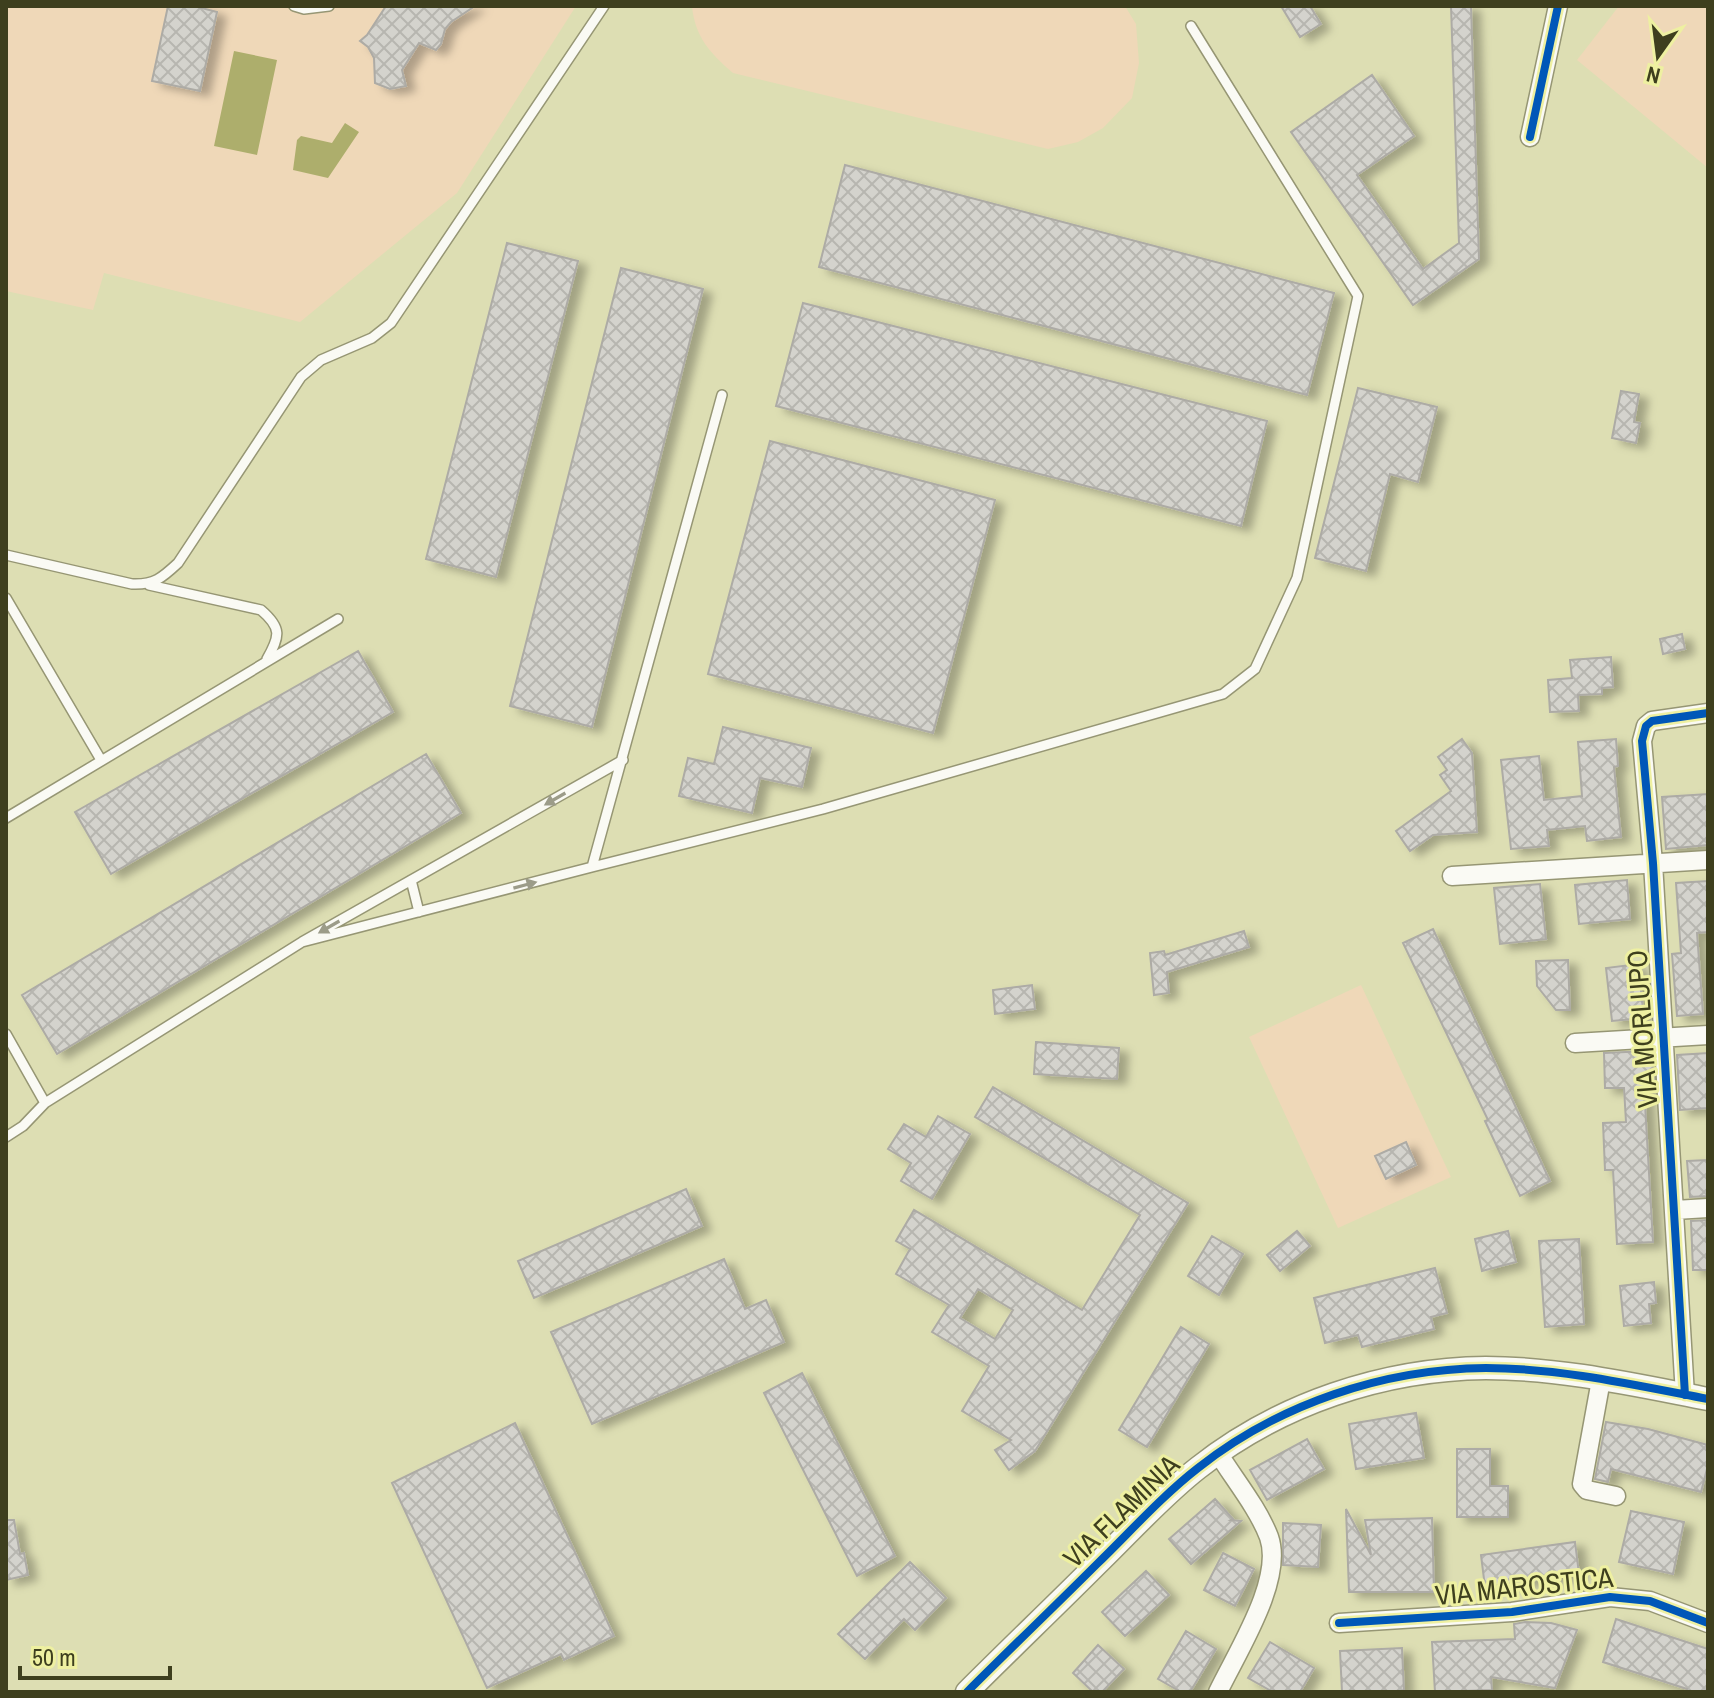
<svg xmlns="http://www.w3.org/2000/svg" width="1714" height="1698" viewBox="0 0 1714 1698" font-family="'Archivo Narrow',sans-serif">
	<defs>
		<pattern id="building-cross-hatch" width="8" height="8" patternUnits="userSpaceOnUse" patternTransform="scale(2)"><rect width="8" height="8" fill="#d4d3cd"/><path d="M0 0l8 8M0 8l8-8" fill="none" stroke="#b7b6b0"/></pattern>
		<filter id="shadow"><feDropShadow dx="9" dy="5" stdDeviation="4" flood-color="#0004"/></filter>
	</defs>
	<rect width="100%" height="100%" fill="#dddeb3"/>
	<!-- green -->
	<path fill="#efd8b8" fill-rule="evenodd" d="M 6,6 L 576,6 L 457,193 L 300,322 L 104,273 L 93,310 L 6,291 Z
		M 692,6 L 1125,6 L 1136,24 L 1139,63 L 1132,98 L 1103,128 L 1078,142 L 1048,149 L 733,73 C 710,53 695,37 692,6 Z
		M 1619,6 L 1708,6 L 1708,168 L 1577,60 Z
		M 1361,985 L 1451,1177 L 1338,1228 L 1249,1037 ZM 1405,1143 L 1416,1165 L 1386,1179 L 1376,1157 Z"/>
	<!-- water -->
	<path fill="#adae6c" d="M 234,51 L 277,60 L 257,155 L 214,146 Z
		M 345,123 L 359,132 L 328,178 L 293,170 L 297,140 L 301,136 L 332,143 Z"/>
	<!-- building -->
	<path fill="url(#building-cross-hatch)" stroke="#adaba5" stroke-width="2" fill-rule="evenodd" filter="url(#shadow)" d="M 168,6 L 194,6 L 217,12 L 200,91 L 152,81 Z
		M 386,6 L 475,6 L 451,22 L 445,29 L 441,44 L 436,50 L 419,43 L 402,70 L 406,86 L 390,89 L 375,83 L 374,58 L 368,47 L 360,41 L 367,35 Z
		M 1281,6 L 1310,6 L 1321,24 L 1300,37 Z
		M 1451,6 L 1471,6 L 1479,259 L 1413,305 L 1291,132 L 1372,75 L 1414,136 L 1357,175 L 1423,269 L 1459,243 Z
		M 845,165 L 1334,293 L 1307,395 L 819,267 Z
		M 507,243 L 578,261 L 496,577 L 426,559 Z
		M 621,268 L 703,289 L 592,727 L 510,706 Z
		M 803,303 L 1267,421 L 1241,526 L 776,406 Z
		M 1358,388 L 1437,407 L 1418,482 L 1390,474 L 1366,571 L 1315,558 Z
		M 1621,391 L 1639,394 L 1634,422 L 1640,423 L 1636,443 L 1612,438 Z
		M 770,441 L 995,500 L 933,733 L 708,674 Z
		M 1682,634 L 1685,649 L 1663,654 L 1660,639 Z
		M 358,651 L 393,712 L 111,874 L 75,812 Z
		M 1611,657 L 1613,687 L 1602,688 L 1602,694 L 1578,695 L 1579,711 L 1550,712 L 1548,680 L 1572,678 L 1570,660 Z
		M 723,727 L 811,748 L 802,787 L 760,778 L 752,813 L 679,796 L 688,758 L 714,764 Z
		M 1462,739 L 1472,753 L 1477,832 L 1433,835 L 1410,851 L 1396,831 L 1451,791 L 1440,775 L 1447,770 L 1438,757 Z
		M 1616,739 L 1618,766 L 1614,767 L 1621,837 L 1587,841 L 1585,826 L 1547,830 L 1549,846 L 1511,849 L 1501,760 L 1539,756 L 1544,800 L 1582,796 L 1578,742 Z
		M 426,754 L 461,813 L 57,1054 L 22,995 Z
		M 1708,794 L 1708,845 L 1666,849 L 1662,797 Z
		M 1627,880 L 1630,919 L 1579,924 L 1575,885 Z
		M 1708,881 L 1708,932 L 1697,933 L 1703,1014 L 1677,1016 L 1672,954 L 1681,953 L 1676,883 Z
		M 1540,884 L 1546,939 L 1500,944 L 1494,888 Z
		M 1433,929 L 1550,1181 L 1520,1196 L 1485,1121 L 1488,1120 L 1403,943 Z
		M 1244,931 L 1249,947 L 1167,972 L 1169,993 L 1154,995 L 1150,953 L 1164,951 L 1165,955 Z
		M 1568,960 L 1570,1010 L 1556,1010 L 1537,986 L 1536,961 Z
		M 1638,964 L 1644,1018 L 1612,1021 L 1606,968 Z
		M 1032,985 L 1035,1009 L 995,1014 L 993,990 Z
		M 1036,1042 L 1119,1048 L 1117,1079 L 1034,1074 Z
		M 1648,1051 L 1648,1057 L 1653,1056 L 1654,1086 L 1644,1087 L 1653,1242 L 1617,1244 L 1613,1170 L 1605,1170 L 1603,1123 L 1626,1122 L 1624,1088 L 1605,1088 L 1604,1053 Z
		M 1708,1053 L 1708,1108 L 1680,1110 L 1677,1055 Z
		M 993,1087 L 1188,1203 L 1035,1451 L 1009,1470 L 995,1450 L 1011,1440 L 962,1411 L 989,1366 L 932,1332 L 949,1305 L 896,1274 L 910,1249 L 896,1241 L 914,1210 L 1082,1310 L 1140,1215 L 975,1117 ZM 978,1289 L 1013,1310 L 995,1339 L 960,1318 Z
		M 938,1116 L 970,1134 L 932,1199 L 901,1181 L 911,1163 L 888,1149 L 904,1124 L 926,1137 Z
		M 1406,1142 L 1416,1165 L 1386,1179 L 1375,1156 Z
		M 1708,1160 L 1708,1196 L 1690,1197 L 1687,1161 Z
		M 686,1189 L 702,1226 L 534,1298 L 518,1261 Z
		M 1708,1220 L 1708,1270 L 1693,1270 L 1691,1221 Z
		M 1297,1231 L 1310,1246 L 1280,1271 L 1267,1255 Z
		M 1508,1231 L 1516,1262 L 1482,1271 L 1475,1239 Z
		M 1212,1236 L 1243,1254 L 1219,1295 L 1188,1276 Z
		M 1579,1239 L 1584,1324 L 1545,1327 L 1539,1241 Z
		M 724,1259 L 745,1309 L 766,1300 L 784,1342 L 592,1424 L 551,1332 Z
		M 1435,1268 L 1447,1313 L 1431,1317 L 1434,1329 L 1362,1347 L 1358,1335 L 1325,1343 L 1314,1298 Z
		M 1654,1282 L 1656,1303 L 1649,1304 L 1651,1323 L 1624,1326 L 1620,1286 Z
		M 1181,1327 L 1209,1344 L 1147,1447 L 1119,1430 Z
		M 802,1373 L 895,1556 L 857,1576 L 764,1393 Z
		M 1416,1413 L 1424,1458 L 1356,1469 L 1349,1424 Z
		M 1606,1422 L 1648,1429 L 1708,1445 L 1708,1465 L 1701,1492 L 1611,1469 L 1608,1482 L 1595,1479 Z
		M 515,1423 L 614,1636 L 564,1660 L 561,1654 L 487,1688 L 392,1483 Z
		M 1307,1439 L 1324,1469 L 1267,1500 L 1250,1470 Z
		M 1457,1449 L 1490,1449 L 1490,1486 L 1508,1486 L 1508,1517 L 1457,1517 Z
		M 1215,1499 L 1233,1519 L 1231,1520 L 1241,1521 L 1191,1564 L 1169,1539 Z
		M 1346,1509 L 1371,1555 L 1365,1520 L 1432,1518 L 1434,1592 L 1349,1592 Z
		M 1631,1511 L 1684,1522 L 1673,1574 L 1619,1562 Z
		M 6,1520 L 14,1520 L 20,1554 L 24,1553 L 28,1575 L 6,1580 Z
		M 1283,1523 L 1321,1525 L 1318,1567 L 1283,1565 Z
		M 1575,1542 L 1579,1574 L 1485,1587 L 1481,1555 Z
		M 1223,1553 L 1254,1569 L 1235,1606 L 1204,1590 Z
		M 910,1562 L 946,1598 L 915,1630 L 904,1619 L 865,1659 L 838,1634 Z
		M 1146,1571 L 1169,1595 L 1125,1636 L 1102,1612 Z
		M 1616,1619 L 1708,1649 L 1708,1692 L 1686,1692 L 1687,1689 L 1603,1662 Z
		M 1525,1622 L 1551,1623 L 1577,1630 L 1555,1688 L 1491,1677 L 1492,1690 L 1435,1692 L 1432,1642 L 1515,1639 L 1514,1624 Z
		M 1186,1631 L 1216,1649 L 1190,1692 L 1181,1692 L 1158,1679 Z
		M 1270,1642 L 1314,1668 L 1300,1692 L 1273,1692 L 1248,1678 Z
		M 1098,1645 L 1124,1669 L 1102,1692 L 1093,1692 L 1073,1673 Z
		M 1402,1648 L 1404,1692 L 1342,1692 L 1340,1651 Z"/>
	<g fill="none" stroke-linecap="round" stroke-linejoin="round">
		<defs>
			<path id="service" d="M 294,6 L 304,9 L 329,6
				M 6,555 L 132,584 C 154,585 162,578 178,563 L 301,377 L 321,360 L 372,338 L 391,323 L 604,6
				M 149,585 L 261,610 C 282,628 280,636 267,659
				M 6,598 L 101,760
				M 623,760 L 302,942 L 592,867 L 722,395
				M 6,818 L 338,619
				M 592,867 L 823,809 L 1223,694 L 1255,669 L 1297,578 L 1358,296 L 1191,26
				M 411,880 L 419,912
				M 6,1034 L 45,1103
				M 6,1137 L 23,1126 L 45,1103 L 302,942"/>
			<path id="minor" d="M 1530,137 L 1558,6
				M 1452,876 L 1708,860
				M 1575,1043 L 1708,1035
				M 1675,1210 L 1708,1208
				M 1601,1380 L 1582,1484 L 1587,1490 L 1616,1496
				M 1685,1395 L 1653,863 L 1642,741 L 1646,726 L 1652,721 L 1708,713
				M 1218,1453 C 1234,1479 1258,1508 1269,1537 C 1284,1580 1237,1652 1218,1692
				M 1339,1623 L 1512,1612 L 1610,1597 L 1650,1601 L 1708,1623"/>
			<path id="tertiary" d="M 967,1692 C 1010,1649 1054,1607 1097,1564 C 1130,1532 1162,1496 1198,1468 C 1279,1404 1383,1369 1486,1368 C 1560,1368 1635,1385 1708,1399"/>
		</defs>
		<!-- service casing -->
		<use href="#service" stroke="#969674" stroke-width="12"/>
		<!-- minor casing -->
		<use href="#minor" stroke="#969674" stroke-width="21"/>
		<!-- tertiary casing -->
		<use href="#tertiary" stroke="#969674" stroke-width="25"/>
		<!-- service -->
		<use href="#service" stroke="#fafaf4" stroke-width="9"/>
		<!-- minor -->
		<use href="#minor" stroke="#fafaf4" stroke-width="18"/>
		<!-- tertiary -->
		<use href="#tertiary" stroke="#fafaf4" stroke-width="22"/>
		<defs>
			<path id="cycleway" d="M 1530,137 L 1558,6
				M 1685,1395 L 1653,863 L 1642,741 L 1646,726 L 1652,721 L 1708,713
				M 1339,1623 L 1512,1612 L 1610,1597 L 1650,1601 L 1708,1623
				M 967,1692 C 1010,1649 1054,1607 1097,1564 C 1130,1532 1162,1496 1198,1468 C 1279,1404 1383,1369 1486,1368 C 1560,1368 1635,1385 1708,1399"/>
		</defs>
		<!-- cycleway casing -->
		<use href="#cycleway" stroke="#eef0a1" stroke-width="13"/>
		<!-- cycleway -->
		<use href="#cycleway" stroke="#0057b8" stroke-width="8"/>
	</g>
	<!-- one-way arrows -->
	<defs><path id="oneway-solid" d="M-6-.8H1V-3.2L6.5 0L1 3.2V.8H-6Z" transform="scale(2)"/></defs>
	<g fill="#9c9c89">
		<use href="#oneway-solid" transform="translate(555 799) rotate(150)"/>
		<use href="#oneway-solid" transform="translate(525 885) rotate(-15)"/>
		<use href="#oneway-solid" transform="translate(329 927) rotate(150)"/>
	</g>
	<g text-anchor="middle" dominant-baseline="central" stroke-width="6" stroke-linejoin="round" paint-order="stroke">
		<!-- street labels -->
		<g font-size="28" fill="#3e3f1e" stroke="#eef0a1">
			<text transform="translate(1642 1029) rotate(-94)">VIA MORLUPO</text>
			<text transform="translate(1121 1511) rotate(-44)">VIA FLAMINIA</text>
			<text transform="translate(1524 1586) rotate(-6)">VIA MAROSTICA</text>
		</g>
	</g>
	<!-- border -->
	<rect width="1714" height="1698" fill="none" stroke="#3e3f1e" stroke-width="16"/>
	<!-- north arrow -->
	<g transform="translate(1658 56) rotate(194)" stroke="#eef0a1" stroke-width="6" paint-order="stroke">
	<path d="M0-6L14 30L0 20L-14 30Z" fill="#3e3f1e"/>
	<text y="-12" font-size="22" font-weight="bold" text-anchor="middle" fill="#3e3f1e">N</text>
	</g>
	<!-- scale -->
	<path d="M20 1666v12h150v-12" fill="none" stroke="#3e3f1e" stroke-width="4"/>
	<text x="32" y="1666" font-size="24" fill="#3e3f1e" stroke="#eef0a1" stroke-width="6" paint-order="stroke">50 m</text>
</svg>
